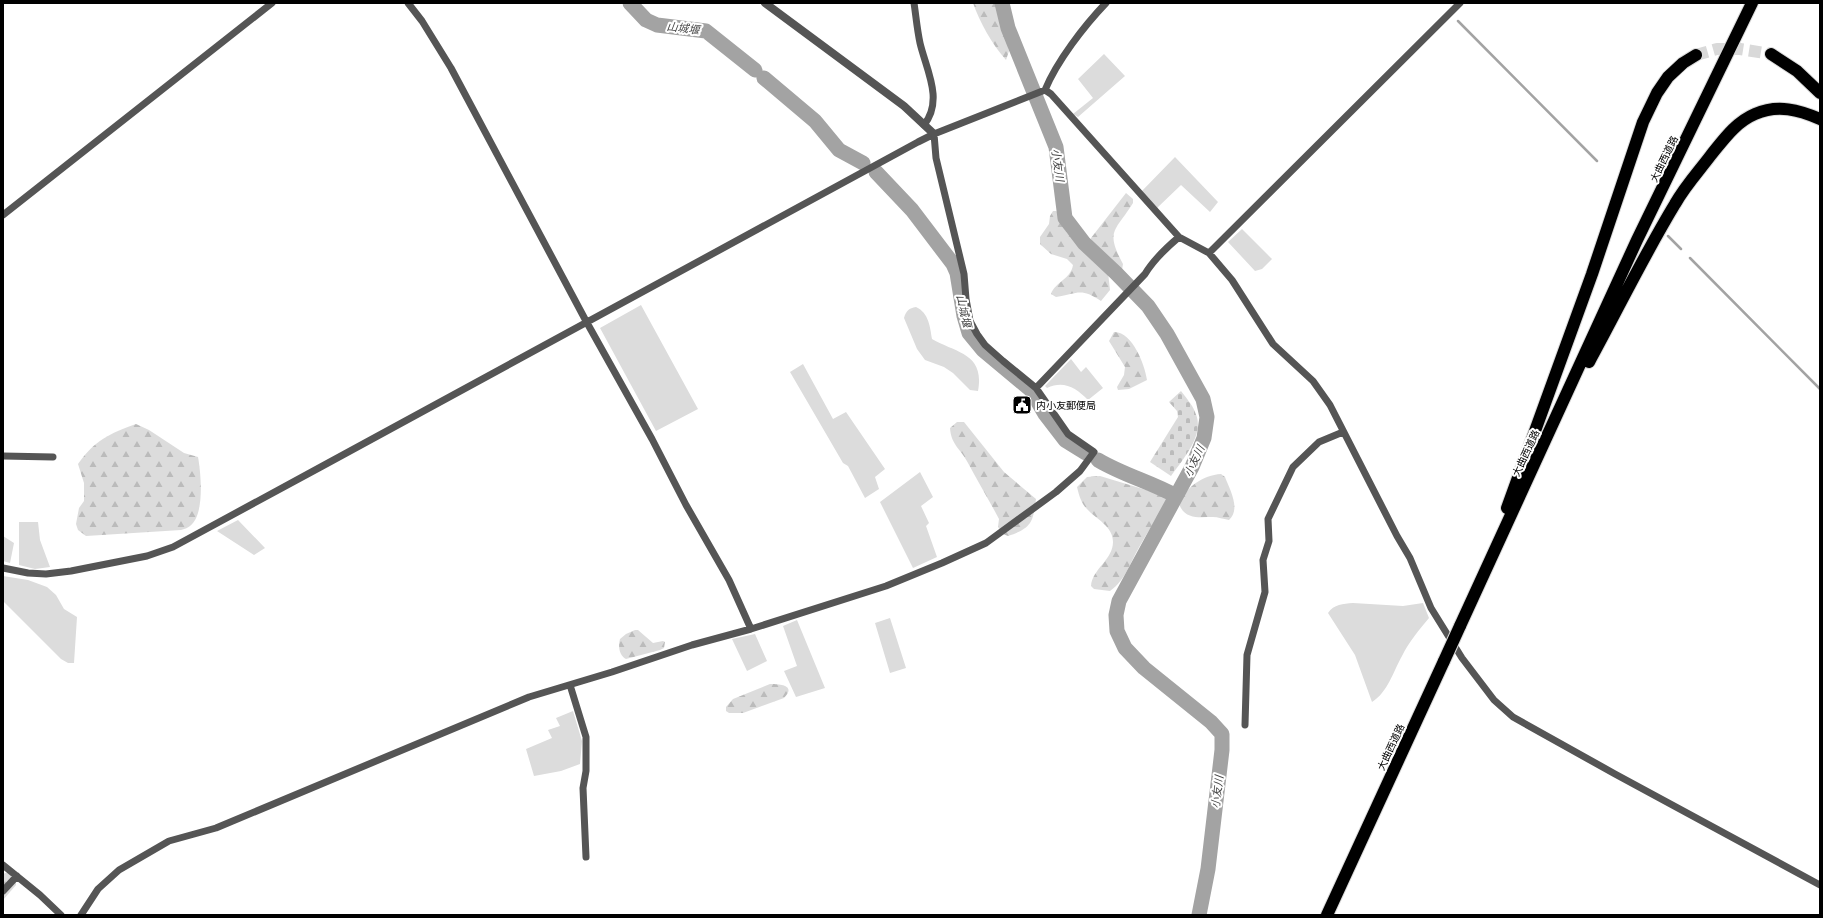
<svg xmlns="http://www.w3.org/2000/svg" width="1823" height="918" viewBox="0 0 1823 918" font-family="'PT Sans','Noto Sans JP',sans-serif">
	<defs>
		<pattern id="forest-firs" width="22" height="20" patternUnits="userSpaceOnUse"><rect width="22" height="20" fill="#dcdcdc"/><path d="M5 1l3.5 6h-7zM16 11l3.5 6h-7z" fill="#bbb"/></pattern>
		<pattern id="cemetery-stones" width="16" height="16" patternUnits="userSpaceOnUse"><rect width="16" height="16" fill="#dcdcdc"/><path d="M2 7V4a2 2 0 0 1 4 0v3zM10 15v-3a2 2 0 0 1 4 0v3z" fill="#bbb"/></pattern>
	</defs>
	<rect width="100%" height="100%" fill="#fff"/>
	<!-- grass -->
	<path fill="#dcdcdc" d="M 1104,54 L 1125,76 L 1078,117 L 1073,114 L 1093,98 L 1078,79 Z
		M 1175,157 L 1218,202 L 1210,212 L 1181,185 L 1157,208 L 1140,193 Z
		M 1242,229 L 1272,259 L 1262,269 L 1255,271 L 1228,242 Z
		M 641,305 L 698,409 L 656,431 L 600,328 Z
		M 916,307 C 929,313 930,327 932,339 C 956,353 985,353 978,391 L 970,390 L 953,373 L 944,367 L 925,360 L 917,349 L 904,318 C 906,311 909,308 916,307 Z
		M 1071,359 L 1081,372 L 1086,367 L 1103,388 L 1088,400 C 1076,388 1064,380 1047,388 L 1045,386 Z
		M 803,364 L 833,419 L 846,412 L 885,469 L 875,477 L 879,489 L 865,498 L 848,466 L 843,463 L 790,372 Z
		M 920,472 L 933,497 L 921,506 L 929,523 L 926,526 L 937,557 L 913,568 L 880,502 Z
		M 238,520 L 265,548 L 254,555 L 217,531 Z
		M 19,522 L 38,522 L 40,540 L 50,567 L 35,569 L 19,565 Z
		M 3,536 L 14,543 L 10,563 L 3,561 Z
		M 3,576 L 28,580 L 47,587 L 56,595 L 64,609 L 77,617 L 74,663 L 68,663 L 61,659 L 3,601 Z
		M 1353,603 L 1403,606 L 1423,603 L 1429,618 C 1419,630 1409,642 1402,656 C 1393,672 1388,692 1372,702 L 1355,655 L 1328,613 C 1334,604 1343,604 1353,603 Z
		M 890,618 L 906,668 L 890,673 L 875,623 Z
		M 797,620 L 825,688 L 796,697 L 784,671 L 797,666 L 783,626 Z
		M 755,634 L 767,661 L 747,671 L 732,639 Z
		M 573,711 L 582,741 L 580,764 L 561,771 L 534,776 L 526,749 L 552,738 L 548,730 L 560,726 L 556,718 Z"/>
	<!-- forest -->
	<path fill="url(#forest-firs)" d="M 973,3 L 998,3 L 1009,51 L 1006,60 C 992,44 980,23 973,3 Z
		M 1126,193 L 1133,199 L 1133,203 C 1115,232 1105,230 1123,264 L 1122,270 C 1111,264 1091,252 1091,238 Z
		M 1053,211 L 1056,211 L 1060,213 L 1060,221 L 1067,233 L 1108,272 L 1110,290 L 1101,301 C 1080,287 1078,294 1056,297 L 1051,294 C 1055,282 1071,279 1073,265 L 1067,259 L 1051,254 L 1040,244 L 1040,237 L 1049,224 L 1050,216 Z
		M 1114,332 C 1132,331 1145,365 1147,380 L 1129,389 L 1118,390 L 1117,387 L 1124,375 L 1125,367 L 1109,341 Z
		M 957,422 L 964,422 L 1004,472 L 1036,499 C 1033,522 1032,528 1008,536 L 1003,534 L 998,527 L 999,519 C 989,500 978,482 968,463 C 961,449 951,445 950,428 Z
		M 136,424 L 149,430 L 184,453 L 198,457 C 201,473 205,515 190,526 C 188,528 184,529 181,530 L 86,536 L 78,530 L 76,524 L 79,508 L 84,501 L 84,483 L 78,464 C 95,440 109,434 136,424 Z
		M 1221,474 L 1225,477 C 1230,490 1241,509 1229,520 C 1223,519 1218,517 1213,517 C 1199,517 1185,520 1179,504 C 1186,487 1203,475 1221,474 Z
		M 1100,476 L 1166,496 L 1168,501 C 1159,516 1149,529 1141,544 C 1131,560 1126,580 1110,591 L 1094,589 L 1091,586 C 1092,569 1113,560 1113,542 C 1113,526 1097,520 1087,509 C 1081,503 1079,495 1077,487 L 1087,477 Z
		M 635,630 L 638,630 L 653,643 L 663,641 L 665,642 L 664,648 L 660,650 L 626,659 C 619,655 618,646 620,639 L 626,634 Z
		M 770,684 C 779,684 797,685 784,698 L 743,713 L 729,713 L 726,711 L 726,707 L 733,699 Z
		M 8,872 L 16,882 L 16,885 L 3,900 L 3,874 Z"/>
	<!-- cemetery -->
	<path fill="url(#cemetery-stones)" d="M 1181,391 C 1186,398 1192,404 1195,412 C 1206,434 1183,459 1171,476 L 1150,462 L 1178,417 L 1177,411 L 1169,402 Z"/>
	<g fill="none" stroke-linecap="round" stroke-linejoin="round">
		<!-- stream -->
		<path stroke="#a3a3a3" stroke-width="2.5" d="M 1458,21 L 1597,161
			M 1668,236 L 1681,249
			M 1690,258 L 1820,389"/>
		<!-- river -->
		<path stroke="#a3a3a3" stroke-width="15" d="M 630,3 L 646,20 L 657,25 L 706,31 L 755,70
			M 1002,3 L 1008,28 L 1056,147 L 1065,218 L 1084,243 L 1116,273 L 1148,306 L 1167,334 L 1203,399 L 1207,417 L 1204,438 L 1192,467 L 1119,601 L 1116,615 L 1117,631 L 1125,648 L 1144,668 L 1211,722 L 1222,734 L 1222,750 L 1208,869 L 1199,915
			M 764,78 L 815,121 L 839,150 L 863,163
			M 876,172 L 912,210 L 953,264 L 957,273 L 964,316 L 969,333 L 983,350 L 1031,390 L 1045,414 L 1065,440 L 1086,453
			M 1098,460 C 1123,475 1151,482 1176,496"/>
		<!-- motorway-tunnel -->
		<path stroke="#d9d9d9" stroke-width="12" stroke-dasharray="12 6" stroke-linecap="butt" d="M 1696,55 L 1717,49 L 1740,49 L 1771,54"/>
		<defs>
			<path id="motorway" d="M 1771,54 L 1797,71 L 1820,93
				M 1589,362 C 1618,309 1644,255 1675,204 C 1685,186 1699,171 1711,155 C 1724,139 1736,122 1755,114 C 1778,104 1799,110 1820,119
				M 1507,508 L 1592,274 L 1643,122 L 1657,93 L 1668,77 L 1683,63 L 1696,55
				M 1460,626 L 1637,240 L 1752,3
				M 1327,915 L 1444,661"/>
		</defs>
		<!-- motorway casing -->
		<use href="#motorway" stroke="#dbdbdb" stroke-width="14"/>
		<!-- minor -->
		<path stroke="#555" stroke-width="7" d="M 408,3 L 422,21 L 451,68 L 586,321 L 652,439 L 686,505 L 729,580 L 751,629
			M 914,3 C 916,16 917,29 920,43 C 926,69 944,100 924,125
			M 1045,90 C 1057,61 1084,26 1106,3
			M 3,215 L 272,3
			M 1209,253 L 1460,3
			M 1036,388 L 1145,274 C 1154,259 1166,248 1179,237
			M 3,456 L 53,457
			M 3,568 L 28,573 L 46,574 L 71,571 L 147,556 L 173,547 C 422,413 669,275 918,142 L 934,134 L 1045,90 L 1051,94 L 1179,237 L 1209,253 L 1232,280 L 1273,344 L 1313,381 L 1330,405 L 1397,536 L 1410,558 L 1431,608 L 1462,658 L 1494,700 L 1513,717 L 1615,774 L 1820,885
			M 570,685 L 586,737 L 586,771 L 583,788 L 586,857
			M 1245,725 L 1247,655 L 1265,592 L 1263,560 L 1269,541 L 1268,519 L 1293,467 L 1319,442 L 1343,432
			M 3,865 L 40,895 L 61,915
			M 3,891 L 17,876
			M 81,915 L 98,889 L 119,870 L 169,841 L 216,828 L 529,697 L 612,672 L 692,645 L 751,629 L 886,586 L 942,563 L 986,543 L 1056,492 L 1080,471 L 1094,452 L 1068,434 L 1036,388 L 1003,361 L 985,345 L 977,334 L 970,321 L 966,299 L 964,274 L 936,158 L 934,134"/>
		<!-- tertiary -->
		<path stroke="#555" stroke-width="8" d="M 765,3 L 904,106 L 934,134"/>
		<!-- motorway -->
		<use href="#motorway" stroke="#000" stroke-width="12"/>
		<defs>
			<path id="motorway-bridge" d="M 1444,661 L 1460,626"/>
		</defs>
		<!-- motorway-bridge casing -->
		<use href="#motorway-bridge" stroke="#dbdbdb" stroke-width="14" stroke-linecap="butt"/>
		<!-- motorway-bridge -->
		<use href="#motorway-bridge" stroke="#000" stroke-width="12"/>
	</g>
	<!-- icons -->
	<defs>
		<symbol id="civic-square" viewBox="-11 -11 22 22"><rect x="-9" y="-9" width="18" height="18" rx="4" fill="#000" stroke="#fff"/><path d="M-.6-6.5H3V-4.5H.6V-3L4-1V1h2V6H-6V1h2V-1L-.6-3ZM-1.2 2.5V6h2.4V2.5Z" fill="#fff"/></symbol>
	</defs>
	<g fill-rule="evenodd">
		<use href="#civic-square" x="1011" y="394" width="22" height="22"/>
	</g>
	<g text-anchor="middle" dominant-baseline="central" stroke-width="4" stroke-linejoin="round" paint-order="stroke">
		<!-- street labels -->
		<g font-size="10" fill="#000" stroke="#fff">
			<text transform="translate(1664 159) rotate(-64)">大曲西道路</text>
			<text transform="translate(1526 453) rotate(-65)">大曲西道路</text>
			<text transform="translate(1391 747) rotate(-65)">大曲西道路</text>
		</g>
		<!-- poi labels -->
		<g font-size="10" fill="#000" stroke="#fff" text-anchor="start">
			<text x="1036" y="405">内小友郵便局</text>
		</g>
		<!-- water labels -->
		<g font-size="11" font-style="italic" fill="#444" stroke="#fff">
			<text transform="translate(683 28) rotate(7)">山城堰</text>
			<text transform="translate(1058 165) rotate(82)">小友川</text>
			<text transform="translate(964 311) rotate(77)">山城堰</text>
			<text transform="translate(1194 461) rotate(-65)">小友川</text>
			<text transform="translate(1217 792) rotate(-83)">小友川</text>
		</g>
	</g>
	<!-- border -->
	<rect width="1823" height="918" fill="none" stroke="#000000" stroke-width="8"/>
</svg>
